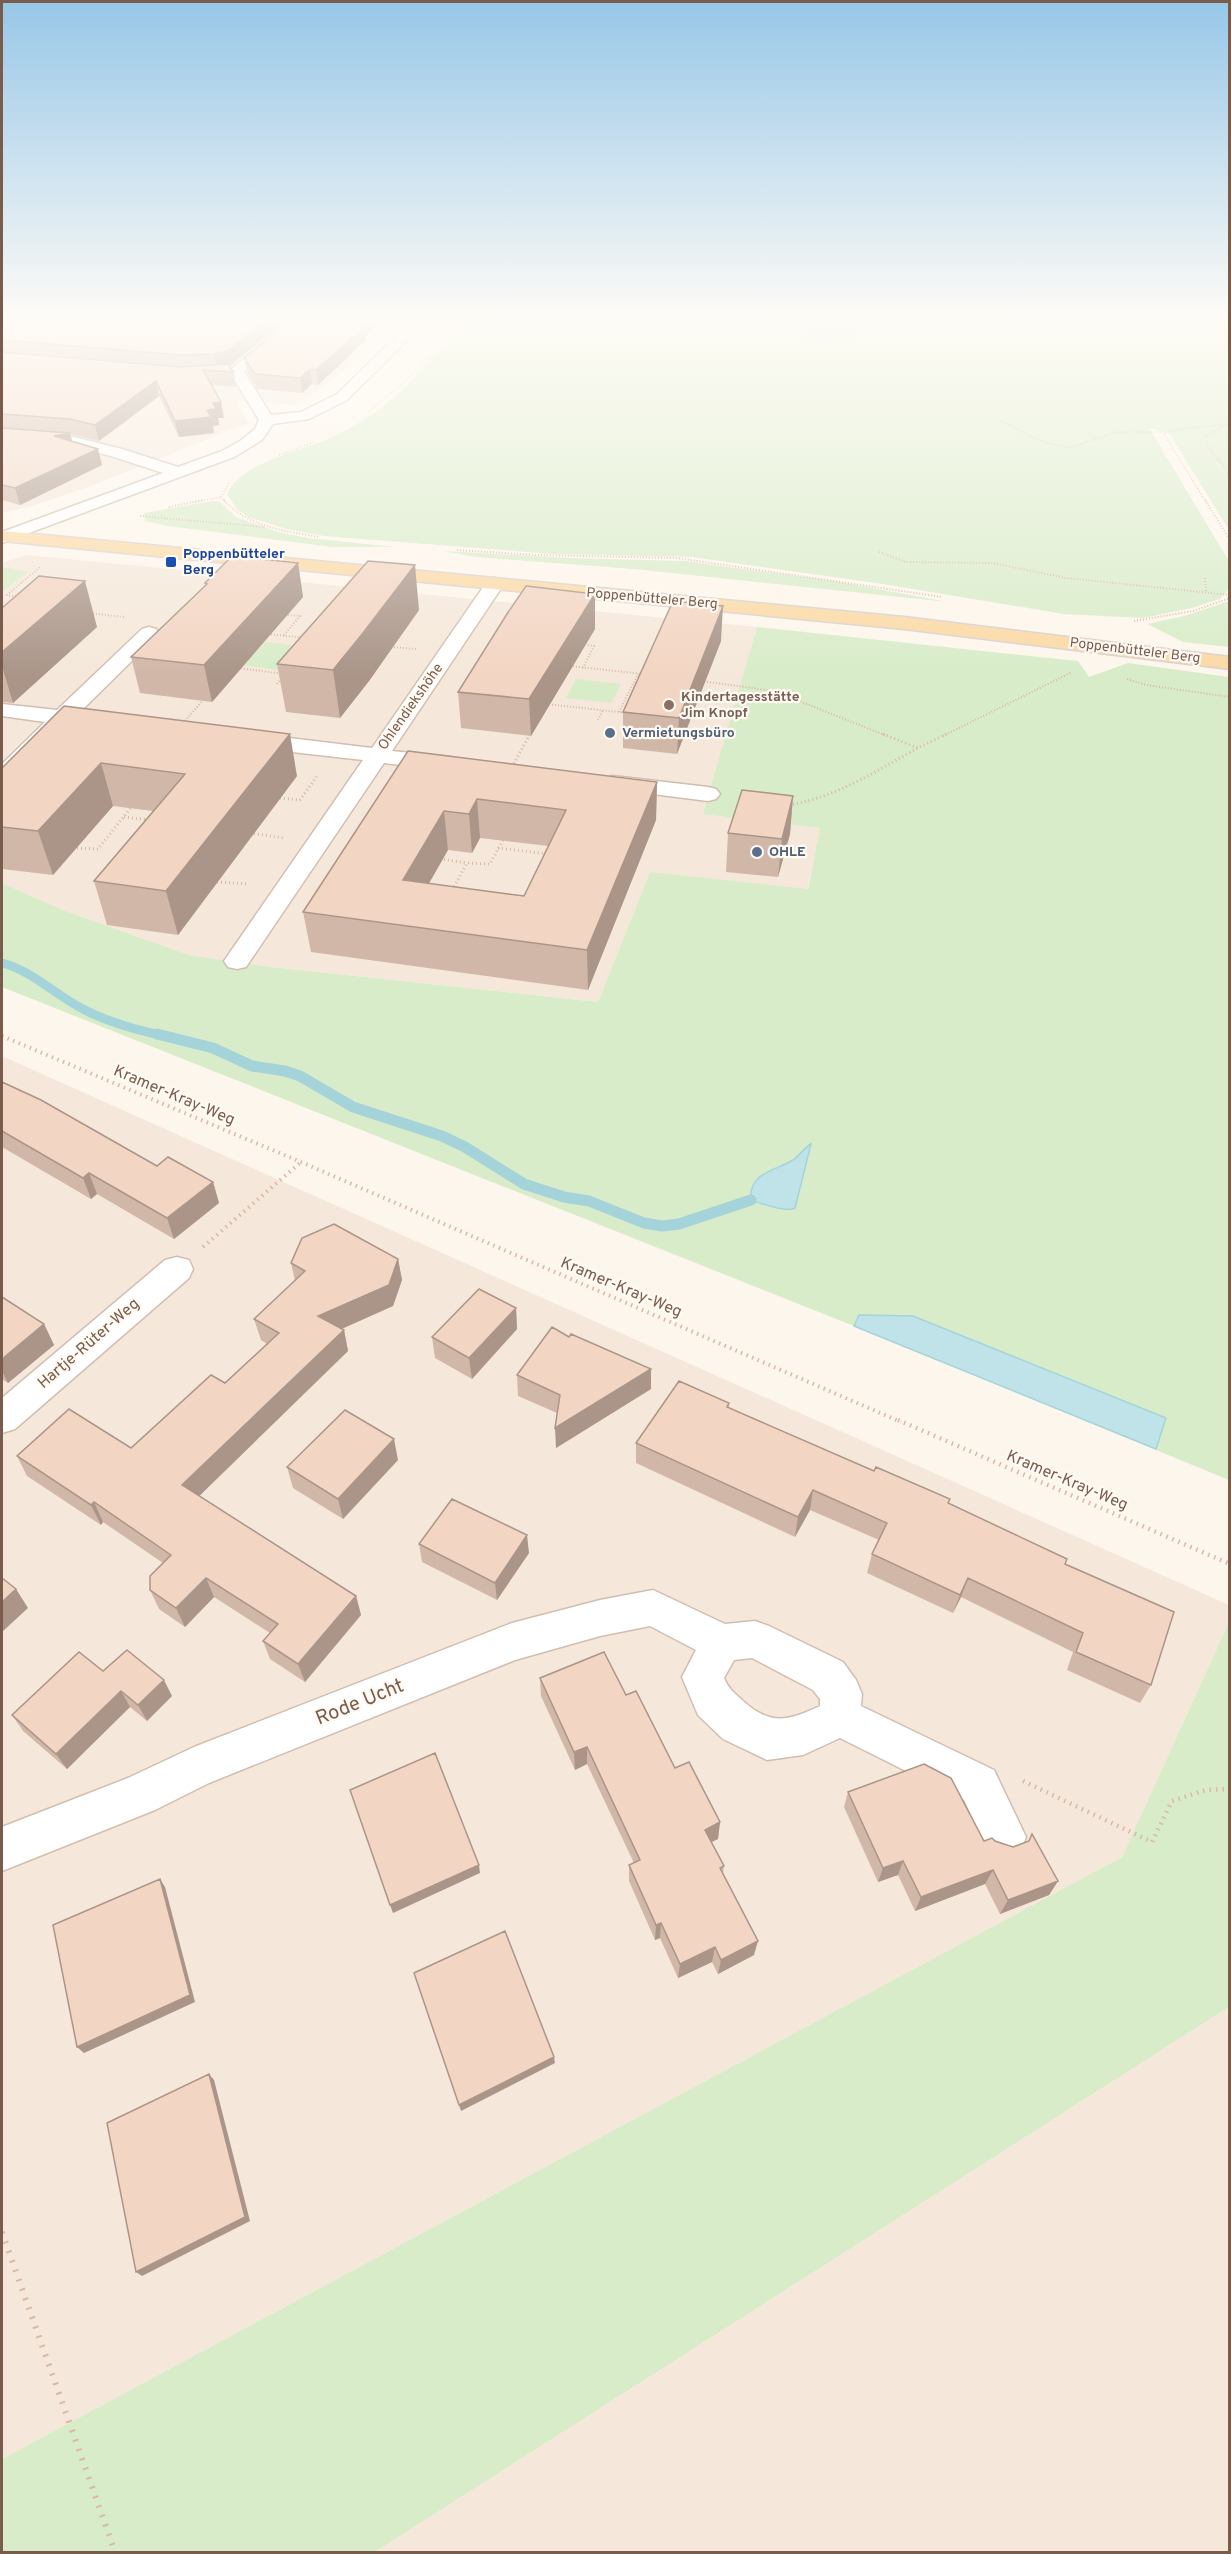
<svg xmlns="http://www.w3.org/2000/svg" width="1231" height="2554" viewBox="0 0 1231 2554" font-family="Overpass,sans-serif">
	<rect width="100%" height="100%" fill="#fdf6ec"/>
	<!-- residential -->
	<path fill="#f5e8da" d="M 2,319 L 400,319 L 345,371 L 297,405 L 237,401 L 248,423 L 88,487 L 32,506 L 2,513 Z
		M 27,555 L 757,627 L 704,813 L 821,828 L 807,890 L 650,872 L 598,1002 L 271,967 L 189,955 L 63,910 L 2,883 L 2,563 Z
		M 2,1056 L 1229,1605 L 1229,1622 L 1122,1857 L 2,2459 Z
		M 1229,2007 L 1229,2552 L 375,2552 Z"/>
	<!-- green -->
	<path fill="#d8ecc9" d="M 476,319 L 1229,319 L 1229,530 L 1169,433 L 1149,428 L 1229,561 L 1229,589 L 1220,599 L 1192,608 L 1143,618 L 1064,614 L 883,584 L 692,557 L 553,554 L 324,536 L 287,529 L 248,517 L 237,509 L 227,494 C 239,463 305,450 335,436 C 360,425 386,406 406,386 C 418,374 428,360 441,349 C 452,338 464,329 476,319 Z
		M 213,501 L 220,502 L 236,517 L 278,532 L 308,538 L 395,547 L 332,547 L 168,526 L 145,521 L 144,513 Z
		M 443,551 L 570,558 L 684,561 L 834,581 L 948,602 L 634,569 L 476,557 Z
		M 2,567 L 28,572 L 2,592 Z
		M 1229,601 L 1229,647 L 1183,642 L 1147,624 L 1184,616 Z
		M 757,627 L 1078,661 L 1089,677 L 1128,663 L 1229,677 L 1229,1480 L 854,1326 L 2,987 L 2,883 L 63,910 L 189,955 L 271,967 L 598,1002 L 650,872 L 808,889 L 820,828 L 703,814 Z
		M 266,642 L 329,650 L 308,674 L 243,665 Z
		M 576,679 L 621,684 L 611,703 L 566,698 Z
		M 1229,1622 L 1229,2007 L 375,2552 L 2,2552 L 2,2459 L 1122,1857 Z"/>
	<!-- water -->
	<path fill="#bfe3e8" stroke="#a5d3da" stroke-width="1.5" d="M 799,319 L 864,319 L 867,325 L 855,329 L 855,333 C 839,342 823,341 806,335 Z
		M 811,1144 L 795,1208 C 786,1213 762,1204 751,1200 C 748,1173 775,1171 793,1160 C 800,1155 804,1148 811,1144 Z
		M 859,1315 L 913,1316 L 1166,1418 L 1156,1449 L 854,1326 Z"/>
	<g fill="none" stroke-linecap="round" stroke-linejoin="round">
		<!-- stream-far1 -->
		<path stroke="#a5d3da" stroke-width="9" d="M 2,963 C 33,971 55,995 83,1009 C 107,1022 137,1030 164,1036"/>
		<!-- stream -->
		<path stroke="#a5d3da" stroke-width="11" d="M 157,1034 L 213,1048 L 252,1066 L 285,1071 L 300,1076 L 353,1107 L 442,1136 L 465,1147 L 524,1184 L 564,1197 L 589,1201 L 644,1223 L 662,1226 L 679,1224 L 751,1200"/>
		<defs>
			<path id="minor" d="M 292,319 L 306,319 L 244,372 L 271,415 L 301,412 L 337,394 L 414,319 L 428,319 L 347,400 L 309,419 L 273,424 L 262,440 L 234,457 L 2,543 L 2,532 L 163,473 L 111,456 L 74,447 L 2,441 L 2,431 L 74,437 L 122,449 L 178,467 L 222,451 L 240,441 L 255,429 L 259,420 L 229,371 Z
				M 495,578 L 502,580 L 504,584 L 392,751 L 449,757 L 457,759 L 460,764 L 457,769 L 449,771 L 384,763 L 246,967 L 237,969 L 228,967 L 224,961 L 363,760 L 247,747 L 239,745 L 236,740 L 239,735 L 247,733 L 372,748 L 488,580 Z
				M 149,627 L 156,629 L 159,633 L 156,637 L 79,713 L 106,717 L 109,722 L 106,727 L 98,728 L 67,725 L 10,781 L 2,783 L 2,764 L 45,722 L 2,716 L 2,704 L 57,710 L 142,629 Z
				M 613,776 L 708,787 L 716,789 L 720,794 L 716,799 L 708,801 L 605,788 L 602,783 L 605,778 Z
				M 177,1257 L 189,1260 L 193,1269 L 189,1278 L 15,1429 L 2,1433 L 2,1398 L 165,1260 Z
				M 653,1590 L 725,1624 L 755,1621 L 769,1626 L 843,1662 L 856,1680 L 862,1694 L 861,1706 L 994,1770 L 1026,1837 L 1020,1853 L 1004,1859 L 988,1853 L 964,1800 L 840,1738 L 803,1755 L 767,1760 L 723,1739 L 698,1715 L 682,1677 L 696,1650 L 650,1626 L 600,1636 L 515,1660 L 209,1783 L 155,1810 L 2,1871 L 2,1827 L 128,1778 L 194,1747 L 512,1623 L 600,1600 ZM 752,1658 L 813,1690 L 820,1699 L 820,1706 C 788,1721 770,1726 742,1700 C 734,1693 728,1688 724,1678 L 734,1660 Z"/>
			<path id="major" d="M 2,531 L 904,617 L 1230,657 L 1230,669 L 904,629 L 2,541 Z"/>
		</defs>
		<!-- minor casing -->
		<use href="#minor" stroke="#d1beb0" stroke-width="3"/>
		<!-- major casing -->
		<use href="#major" stroke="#dad1cd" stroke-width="3"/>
		<!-- path-far5 -->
		<path stroke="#d9b8a5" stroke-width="1.5" stroke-dasharray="1 2" stroke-linecap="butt" d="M 368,412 L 395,390 L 472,319
			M 998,419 L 1038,440 L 1069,448 L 1116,432 L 1166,432
			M 1223,426 L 1206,436 C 1206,452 1219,457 1226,469 C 1230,477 1228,486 1230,494
			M 279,455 L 314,442
			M 195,502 L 221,497
			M 225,502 L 221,497 L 229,483
			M 1206,502 L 1164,434 L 1178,429 L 1230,424"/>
		<!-- path-far4 -->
		<path stroke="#d9b8a5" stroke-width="2" stroke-dasharray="1 2" stroke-linecap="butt" d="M 224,500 C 248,527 285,531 319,537
			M 1205,500 L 1230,540
			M 169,507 L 203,500
			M 140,516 L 264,527
			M 457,550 L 536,555 L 677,558 L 942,597
			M 879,552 L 906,562 L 992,563 L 1066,578 L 1230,595
			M 1205,578 L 1206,591
			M 19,597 L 7,595 L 40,567
			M 90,613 L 124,617
			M 1134,621 L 1193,611 L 1230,598
			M 268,634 L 306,638
			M 284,635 L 300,616 L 287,615
			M 391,647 L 416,649
			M 570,666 L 643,674
			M 238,668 L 284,674
			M 583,668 L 594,646 L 586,645
			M 1127,679 L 1146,685 L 1230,697
			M 701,681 L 774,691 L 887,736
			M 277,684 L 282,677
			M 546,704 L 628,713
			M 619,712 L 638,674
			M 598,720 L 603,710
			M 183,723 L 206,697
			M 943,736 L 1072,672"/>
		<!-- path-far3 -->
		<path stroke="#d9b8a5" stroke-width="3" stroke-dasharray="1 3" stroke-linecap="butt" d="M 883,734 L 918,748 L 946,734
			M 512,767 L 530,734
			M 280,798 L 300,800 L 317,776
			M 789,805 C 837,797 876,771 918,748
			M 124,817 L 150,820
			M 250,833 L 284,838
			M 77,848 L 98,849 L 133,805
			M 498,848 L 548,854
			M 440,859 L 467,863
			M 217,882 L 249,884
			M 452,890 L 467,863 L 490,864 L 505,836"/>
		<!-- path-far2 -->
		<path stroke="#d9b8a5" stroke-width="4" stroke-dasharray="1.5 4.5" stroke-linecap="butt" d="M 2,1036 L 301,1162 L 901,1422
			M 203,1247 L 301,1162"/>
		<!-- path-far1 -->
		<path stroke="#d9b8a5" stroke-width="4.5" stroke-dasharray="1.5 5" stroke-linecap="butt" d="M 898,1420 L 1230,1564
			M 1023,1781 L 1152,1842 L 1172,1801 L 1206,1790 L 1230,1789"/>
		<!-- path -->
		<path stroke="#d9b8a5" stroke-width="6" stroke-dasharray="2 8" stroke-linecap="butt" d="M 2,2232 L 115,2552"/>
		<!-- minor -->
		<use href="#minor" fill="#fff" fill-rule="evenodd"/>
		<!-- major -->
		<use href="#major" fill="#fbd9a5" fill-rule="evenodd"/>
	</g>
	<!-- wall -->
	<path fill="#d1b7a8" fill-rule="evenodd" d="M 2,319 L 288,319 L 230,366 L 234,372 L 236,387 L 212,385 L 224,418 L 218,418 L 219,425 L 213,426 L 214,433 L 179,437 L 159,396 L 99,441 L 70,434 L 72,441 L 102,465 L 20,505 L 2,500 Z
		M 291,319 L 383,319 L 366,336 L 366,340 L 318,385 L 312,384 L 302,393 L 257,389 L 247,372 L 244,358 Z
		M 298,563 L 303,597 L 212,702 L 140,693 L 131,657 L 205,586 L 205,583 Z
		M 595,594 L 595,629 L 531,736 L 461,728 L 458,692 Z
		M 2,608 L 97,627 L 13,703 L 2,702 Z
		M 419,610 L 369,681 L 340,718 L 286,712 L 277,664 Z
		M 721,641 L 677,754 L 623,748 L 623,712 Z
		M 64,706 L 297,776 L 178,935 L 107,925 L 94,881 L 153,811 L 113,806 L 53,875 L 2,869 L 2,768 Z
		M 408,751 L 657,782 L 656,820 L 588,990 L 311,952 L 303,912 ZM 480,838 L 548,846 L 524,896 L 429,883 L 448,850 L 472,853 Z
		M 793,796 L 790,834 L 778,877 L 726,872 L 728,833 Z
		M 2,1082 L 157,1166 L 213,1182 L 219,1203 L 174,1239 L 97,1194 L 91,1199 L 2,1147 Z
		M 398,1259 L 402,1280 L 393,1306 L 342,1329 L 344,1330 L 348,1351 L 199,1496 L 356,1596 L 361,1615 L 305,1682 L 270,1659 L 263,1641 L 270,1633 L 214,1597 L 185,1627 L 159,1609 L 150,1590 L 163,1563 L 103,1522 L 101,1525 L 27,1476 L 17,1456 L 131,1448 L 225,1383 L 267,1344 L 261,1340 L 254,1319 L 295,1281 L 291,1263 Z
		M 2,1297 L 44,1324 L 54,1345 L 8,1383 L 2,1379 Z
		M 516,1308 L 517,1329 L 472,1379 L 435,1358 L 432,1337 Z
		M 569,1337 L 651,1369 L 651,1389 L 556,1448 L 557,1413 L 518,1396 L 517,1375 Z
		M 729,1403 L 729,1408 L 949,1503 L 1065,1564 L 1151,1685 L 1140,1703 L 1067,1670 L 1073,1652 L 961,1597 L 953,1613 L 867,1573 L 872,1554 L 879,1540 L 810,1510 L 795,1537 L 636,1463 L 636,1443 Z
		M 398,1460 L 343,1519 L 293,1488 L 287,1467 Z
		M 419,1544 L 529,1553 L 497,1600 L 422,1562 Z
		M 103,1671 L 172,1696 L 147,1721 L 130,1707 L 67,1769 L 23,1731 L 12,1715 Z
		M 540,1678 L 626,1695 L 675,1768 L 720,1822 L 718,1839 L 711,1842 L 724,1866 L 723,1873 L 754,1955 L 718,1974 L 712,1962 L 678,1978 L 660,1938 L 655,1940 L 629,1881 L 629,1865 L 634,1863 L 587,1764 L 575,1770 L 541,1696 Z
		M 848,1792 L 984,1841 L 995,1841 L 1058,1881 L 1049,1895 L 1000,1914 L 985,1884 L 915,1911 L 898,1875 L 878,1882 L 844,1807 Z"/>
	<!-- shaded-wall -->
	<path fill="#aa9588" d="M 268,319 L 288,319 L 230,366 L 217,369 L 214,354 Z
		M 367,319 L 383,319 L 366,336 L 366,340 L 318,385 L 316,370 Z
		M 310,369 L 312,384 L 302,393 L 300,378 Z
		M 156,381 L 159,396 L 99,441 L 95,425 Z
		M 221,402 L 224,418 L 218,418 L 219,425 L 213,426 L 214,433 L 179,437 L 175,421 L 207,410 L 213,403 Z
		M 70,433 L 74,449 L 54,436 Z
		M 98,449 L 102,465 L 20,505 L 15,488 Z
		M 298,563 L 303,597 L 212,702 L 204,665 Z
		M 415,565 L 419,610 L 369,681 L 340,718 L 333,670 Z
		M 85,581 L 97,627 L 13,703 L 2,666 L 2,652 Z
		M 595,594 L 595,629 L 531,736 L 529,699 Z
		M 723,606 L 721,641 L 677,754 L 679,718 Z
		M 290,734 L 297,776 L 178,935 L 166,891 Z
		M 101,763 L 113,806 L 53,875 L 38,831 Z
		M 657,782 L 656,820 L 588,990 L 587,950 Z
		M 793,796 L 790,834 L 778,877 L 782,839 Z
		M 477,799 L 480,838 L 472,853 L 469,814 Z
		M 444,811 L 448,850 L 408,920 L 403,880 Z
		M 89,1173 L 97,1194 L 91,1199 L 83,1178 Z
		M 213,1182 L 219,1203 L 174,1239 L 167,1218 Z
		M 398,1259 L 402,1280 L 393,1306 L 323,1337 L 318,1316 Z
		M 516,1308 L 517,1329 L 472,1379 L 469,1358 Z
		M 44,1324 L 54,1345 L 8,1383 L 2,1371 L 2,1359 Z
		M 344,1330 L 348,1351 L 190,1505 L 182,1485 Z
		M 651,1369 L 651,1389 L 556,1448 L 555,1428 Z
		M 394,1439 L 398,1460 L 343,1519 L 338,1499 Z
		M 813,1490 L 810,1510 L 795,1537 L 798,1517 Z
		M 94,1502 L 103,1522 L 101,1525 L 91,1505 Z
		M 527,1535 L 529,1553 L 497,1600 L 495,1583 Z
		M 206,1578 L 214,1597 L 185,1627 L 176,1608 Z
		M 968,1578 L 961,1597 L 953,1613 L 960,1595 Z
		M 16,1589 L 28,1608 L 2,1632 L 2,1602 Z
		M 356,1596 L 361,1615 L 305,1682 L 298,1664 Z
		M 164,1680 L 172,1696 L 147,1721 L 138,1705 Z
		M 121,1691 L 130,1707 L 67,1769 L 56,1754 Z
		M 587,1747 L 587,1764 L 575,1770 L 574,1752 Z
		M 720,1822 L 718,1839 L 703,1846 L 705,1830 Z
		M 903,1861 L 898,1875 L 878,1882 L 883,1868 Z
		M 479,1865 L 480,1873 L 393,1913 L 390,1905 Z
		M 993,1870 L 985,1884 L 915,1911 L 921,1897 Z
		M 160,1879 L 165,1887 L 195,2002 L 84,2053 L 77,2047 Z
		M 1058,1881 L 1049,1895 L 1000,1914 L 1008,1900 Z
		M 661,1923 L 660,1938 L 655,1940 L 656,1925 Z
		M 758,1941 L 754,1955 L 718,1974 L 721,1960 Z
		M 715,1947 L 712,1962 L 678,1978 L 680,1964 Z
		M 554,2057 L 555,2063 L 461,2111 L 459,2105 Z
		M 209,2074 L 214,2080 L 250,2221 L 142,2276 L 136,2272 Z"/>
	<!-- building -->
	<path fill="#f3d5c3" stroke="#aa9588" stroke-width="1.5" fill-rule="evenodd" d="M 2,319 L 268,319 L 227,351 L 214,354 L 182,355 L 2,340 Z
		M 291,319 L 367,319 L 360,326 L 365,326 L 316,370 L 310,369 L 300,378 L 255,374 L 244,358 Z
		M 2,352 L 182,367 L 228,364 L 234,372 L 203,370 L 221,402 L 213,403 L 216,409 L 207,410 L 211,417 L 175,421 L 156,381 L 95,425 L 70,419 L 2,414 Z
		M 2,428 L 70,433 L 54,436 L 98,449 L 15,488 L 2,485 Z
		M 232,556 L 298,563 L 204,665 L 131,657 L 207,584 L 205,583 Z
		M 368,561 L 415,565 L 363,633 L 333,670 L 277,664 Z
		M 39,576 L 85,581 L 2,652 L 2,608 Z
		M 526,586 L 595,594 L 529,699 L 458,692 L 507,614 Z
		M 673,601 L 723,606 L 679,718 L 623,712 Z
		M 64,706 L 290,734 L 166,891 L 94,881 L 185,774 L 101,763 L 38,831 L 2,827 L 2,768 Z
		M 408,751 L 657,782 L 587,950 L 303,912 ZM 477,799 L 566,810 L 524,896 L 403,880 L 444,811 L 469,814 Z
		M 742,790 L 793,796 L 782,839 L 728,833 Z
		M 2,1082 L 41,1100 L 157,1166 L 168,1157 L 213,1182 L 167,1218 L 89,1173 L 83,1178 L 2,1131 Z
		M 334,1224 L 398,1259 L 389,1285 L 318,1316 L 344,1330 L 182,1485 L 356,1596 L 298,1664 L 263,1641 L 278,1624 L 206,1578 L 176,1608 L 150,1590 L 150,1576 L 171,1555 L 94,1502 L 91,1505 L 17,1456 L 69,1409 L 131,1448 L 211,1375 L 225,1383 L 279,1333 L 254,1319 L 305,1271 L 291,1263 L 302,1238 Z
		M 479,1289 L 516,1308 L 469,1358 L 432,1337 Z
		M 2,1297 L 44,1324 L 2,1359 Z
		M 552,1327 L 569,1337 L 571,1334 L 651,1369 L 555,1428 L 560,1395 L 517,1375 Z
		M 679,1381 L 729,1403 L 727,1407 L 874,1471 L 876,1467 L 950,1499 L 948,1503 L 1067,1559 L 1065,1564 L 1174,1612 L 1151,1685 L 1076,1652 L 1083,1633 L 968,1578 L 960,1595 L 872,1554 L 887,1523 L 813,1490 L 798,1517 L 636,1443 Z
		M 345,1410 L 394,1439 L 338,1499 L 287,1467 Z
		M 452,1499 L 527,1535 L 495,1583 L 419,1544 Z
		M 2,1578 L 16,1589 L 2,1602 Z
		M 127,1650 L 164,1680 L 138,1705 L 121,1691 L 56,1754 L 12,1715 L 79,1652 L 103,1671 Z
		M 604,1652 L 626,1695 L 636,1691 L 675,1768 L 689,1762 L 720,1822 L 705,1830 L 724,1866 L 720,1868 L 758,1941 L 721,1960 L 715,1947 L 680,1964 L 661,1923 L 656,1925 L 629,1865 L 640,1860 L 587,1747 L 574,1752 L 540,1678 Z
		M 435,1753 L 479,1865 L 390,1905 L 350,1790 Z
		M 924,1764 L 951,1778 L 984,1841 L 992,1838 L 995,1841 L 1013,1847 L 1029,1841 L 1032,1834 L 1058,1881 L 1008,1900 L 993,1870 L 921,1897 L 903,1861 L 883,1868 L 848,1792 Z
		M 160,1879 L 190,1995 L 77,2047 L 53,1925 Z
		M 505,1931 L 554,2057 L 459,2105 L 414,1973 Z
		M 209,2074 L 245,2217 L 136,2272 L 107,2123 Z"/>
	<!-- sky -->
	<linearGradient id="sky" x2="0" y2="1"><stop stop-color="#97c7e8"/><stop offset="0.47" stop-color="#fefbf6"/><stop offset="1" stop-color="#fefbf6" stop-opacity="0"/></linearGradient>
	<rect width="1231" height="677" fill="url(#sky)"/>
	<!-- markers -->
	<rect fill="#1a4fb4" stroke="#fffaf3" stroke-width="2" x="165" y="556" width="12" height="12" rx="3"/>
	<circle fill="#8d6e63" stroke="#fffaf3" stroke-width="2" cx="669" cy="705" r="6"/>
	<g fill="#5c6f8a" stroke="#fffaf3" stroke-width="2">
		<circle cx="610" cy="733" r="6"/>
		<circle cx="757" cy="852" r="6"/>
	</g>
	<g text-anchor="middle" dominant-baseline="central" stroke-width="4.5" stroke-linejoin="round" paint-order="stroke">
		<!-- far-transit labels -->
		<g font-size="14" font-weight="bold" fill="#164399" stroke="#fffaf3" text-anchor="start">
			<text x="183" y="554">Poppenbütteler<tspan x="183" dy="16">Berg</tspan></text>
		</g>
		<!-- far-street labels -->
		<g font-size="14" fill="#7a5c4d" stroke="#fffaf3">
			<text transform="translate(652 599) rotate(5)">Poppenbütteler Berg</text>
			<text transform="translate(1135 651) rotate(7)">Poppenbütteler Berg</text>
			<text transform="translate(411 707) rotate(-55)">Ohlendiekshöhe</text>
		</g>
		<!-- far-education labels -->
		<g font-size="14" font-weight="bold" fill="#785e54" stroke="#fffaf3" text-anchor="start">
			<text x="681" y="697">Kindertagesstätte<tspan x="681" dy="16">Jim Knopf</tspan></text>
		</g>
		<!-- far-service labels -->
		<g font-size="14" font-weight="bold" fill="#4e5e75" stroke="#fffaf3" text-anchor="start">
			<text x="622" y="733">Vermietungsbüro</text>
			<text x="769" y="852">OHLE</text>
		</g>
		<!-- street labels -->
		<g font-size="16" fill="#7a5c4d" stroke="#fffaf3">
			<text transform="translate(174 1096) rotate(23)">Kramer-Kray-Weg</text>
			<text transform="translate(621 1288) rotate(23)">Kramer-Kray-Weg</text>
			<text transform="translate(89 1344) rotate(-41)">Hartje-Rüter-Weg</text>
			<text transform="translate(1067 1481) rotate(23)">Kramer-Kray-Weg</text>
		</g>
		<!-- near-street labels -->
		<g font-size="20" fill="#7a5c4d" stroke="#fffaf3">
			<text transform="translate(360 1703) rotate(-22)">Rode Ucht</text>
		</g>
	</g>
	<!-- border -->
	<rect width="1231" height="2554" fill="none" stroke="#7a5c4d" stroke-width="6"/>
</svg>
